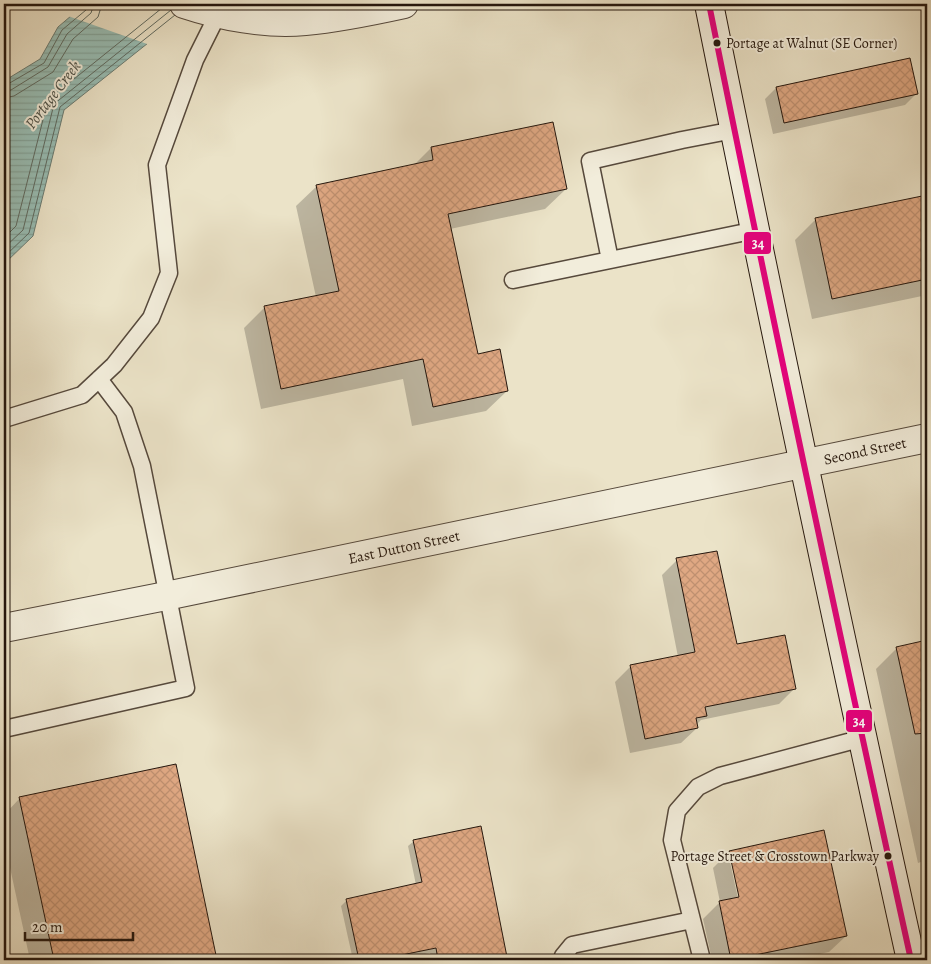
<svg xmlns="http://www.w3.org/2000/svg" width="931" height="964" viewBox="0 0 931 964" font-family="Alegreya,serif">
	<defs>
		<pattern id="water-rules" width="6" height="5" patternUnits="userSpaceOnUse" patternTransform="scale(1.25)"><rect width="6" height="5" fill="#98beb5"/><path d="M0 2.5h6" fill="none" stroke="#83a39a"/></pattern>
		<pattern id="building-cross-hatch" width="8" height="8" patternUnits="userSpaceOnUse" patternTransform="scale(1.25)"><rect width="8" height="8" fill="#dfa883"/><path d="M0 0l8 8M0 8l8-8" fill="none" stroke="#bf9070"/></pattern>
	</defs>
	<rect width="100%" height="100%" fill="#ebe3c8"/>
	<filter id="stains"><feTurbulence type="fractalNoise" baseFrequency=".004" numOctaves="4"/><feColorMatrix values="0 0 0 0 .2 0 0 0 0 .09 0 0 0 0 .02 0 0 0 .5 -.17"/></filter>
	<radialGradient id="worn" r=".72"><stop offset=".6" stop-color="#630" stop-opacity="0"/><stop offset="1" stop-color="#630" stop-opacity=".3"/></radialGradient>
	<!-- water -->
	<path fill="url(#water-rules)" stroke="#6a7b72" d="M 85,4 L 197,4 L 64,110 L 33,236 L 4,264 L 4,81 L 40,59 L 58,27 Z"/>
	<!-- pier -->
	<path fill="#ebe3c8" d="M 82,4 L 199,4 L 150,45 L 68,16 Z"/>
	<!-- shadow -->
	<path fill="#0003" fill-rule="evenodd" d="M 909,59 L 916,94 L 905,105 L 773,134 L 765,99 L 776,88 Z
		M 552,123 L 566,189 L 545,209 L 450,229 L 477,356 L 507,391 L 486,411 L 412,426 L 403,379 L 261,409 L 244,328 L 264,308 L 316,297 L 296,206 L 317,186 L 414,165 L 431,148 Z
		M 927,196 L 927,295 L 812,319 L 795,240 L 816,219 Z
		M 677,560 L 736,646 L 794,689 L 779,704 L 701,720 L 696,725 L 697,728 L 681,743 L 630,753 L 615,682 L 630,667 L 678,657 L 662,575 Z
		M 927,642 L 927,860 L 918,863 L 876,669 L 897,648 Z
		M 175,766 L 215,960 L 30,960 L 4,840 L 4,815 L 20,798 Z
		M 414,841 L 506,956 L 502,960 L 432,960 L 430,953 L 395,960 L 353,960 L 341,906 L 347,900 L 416,885 L 408,846 Z
		M 729,852 L 846,936 L 829,952 L 790,960 L 712,960 L 703,919 L 720,902 L 713,868 ZM 730,862 L 732,862 L 741,902 L 739,903 Z"/>
	<g fill="none" stroke-linecap="round" stroke-linejoin="round">
		<!-- shore -->
		<path stroke="#5e6a61" stroke-width="1" d="M 4,85 L 8,84 L 44,63 L 62,30 L 86,10 L 88,4
			M 4,91 L 11,90 L 48,67 L 67,34 L 91,13 L 94,4
			M 4,98 L 14,96 L 53,72 L 73,39 L 98,17 L 102,4
			M 4,238 L 16,226 L 48,100 L 167,4
			M 4,248 L 23,230 L 54,104 L 171,10
			M 4,257 L 29,233 L 60,107 L 175,15"/>
	</g>
	<!-- building -->
	<path fill="url(#building-cross-hatch)" stroke="#24160d" d="M 910,58 L 918,94 L 784,123 L 776,87 Z
		M 553,122 L 567,189 L 448,214 L 478,354 L 500,349 L 508,391 L 433,407 L 423,359 L 281,389 L 264,306 L 339,291 L 316,185 L 433,160 L 431,147 Z
		M 927,195 L 927,279 L 832,299 L 815,218 Z
		M 717,551 L 737,644 L 785,635 L 796,689 L 705,707 L 707,716 L 696,718 L 698,728 L 645,739 L 630,665 L 695,652 L 676,558 Z
		M 927,640 L 927,733 L 915,734 L 896,647 Z
		M 176,764 L 217,960 L 54,960 L 19,797 Z
		M 481,826 L 507,957 L 491,960 L 438,960 L 436,948 L 377,960 L 359,960 L 346,899 L 422,882 L 413,840 Z
		M 824,830 L 847,936 L 731,960 L 719,901 L 739,897 L 729,851 Z"/>
	<g fill="none" stroke-linecap="round" stroke-linejoin="round">
		<defs>
			<path id="lane" d="M 610,260 L 590,161 L 682,140 L 734,130
				M 513,280 L 756,230
				M 4,419 L 82,395 L 114,365 L 151,318 L 169,273 L 157,165 L 195,60 L 218,14
				M 4,729 L 186,688 L 142,466 L 124,412 L 99,379
				M 562,960 L 563,956 L 572,945 L 692,920
				M 702,960 L 672,840 L 677,811 L 698,787 L 720,776 L 863,738"/>
			<path id="street" d="M 184,4 C 220,16 267,25 305,21 C 338,18 372,11 404,4
				M 4,628 L 166,596 L 927,438"/>
			<path id="secondary" d="M 709,4 C 773,323 841,642 911,960"/>
		</defs>
		<!-- lane casing -->
		<use href="#lane" stroke="#56493c" stroke-width="19"/>
		<!-- street casing -->
		<use href="#street" stroke="#56493c" stroke-width="30"/>
		<!-- secondary casing -->
		<use href="#secondary" stroke="#24160d" stroke-width="30"/>
		<!-- lane -->
		<use href="#lane" stroke="#f2eddb" stroke-width="16"/>
		<!-- street -->
		<use href="#street" stroke="#f2eddb" stroke-width="28"/>
		<!-- secondary -->
		<use href="#secondary" stroke="#f2eddb" stroke-width="28"/>
		<defs>
			<path id="bus-1" d="M 709,4 C 773,323 841,642 911,960"/>
		</defs>
		<!-- bus-1 casing -->
		<use href="#bus-1" stroke="#f2eddb" stroke-width="10"/>
		<!-- bus-1 -->
		<use href="#bus-1" stroke="#e5007d" stroke-width="6"/>
	</g>
	<!-- markers -->
	<g fill="#24160d" stroke="#f2eddb" stroke-width="2">
		<circle cx="717" cy="43" r="4.5"/>
		<circle cx="888" cy="856" r="4.5"/>
	</g>
	<g text-anchor="middle" dominant-baseline="central" stroke-width="4" stroke-linejoin="round" paint-order="stroke">
		<!-- bus labels -->
		<g font-size="14" fill="#24160d" stroke="#f2eddb" text-anchor="start">
			<text x="726" y="43">Portage at Walnut (SE Corner)</text>
			<text x="879" y="856" text-anchor="end">Portage Street &amp; Crosstown Parkway</text>
		</g>
		<!-- street labels -->
		<g font-size="15" fill="#24160d" stroke="#f2eddb">
			<text transform="translate(865 451) rotate(-12)">Second Street</text>
			<text transform="translate(404 547) rotate(-12)">East Dutton Street</text>
		</g>
		<!-- water labels -->
		<g font-size="16" font-style="italic" fill="#4d5148" stroke="#f2eddb">
			<text transform="translate(53 95) rotate(-53)">Portage Creek</text>
		</g>
	</g>
	<g stroke="#f2eddb" stroke-width="2">
		<rect x="743" y="231" width="29" height="24" rx="5" fill="#e5007d"/>
		<rect x="845" y="709" width="28" height="24" rx="5" fill="#e5007d"/>
	</g>
	<g font-size="14" text-anchor="middle" font-weight="bold" fill="#fff">
		<text x="758" y="248">34</text>
		<text x="859" y="726">34</text>
	</g>
	<!-- margin -->
	<rect width="931" height="964" fill="none" stroke="#ebe3c8" stroke-width="20"/>
	<rect x="5" y="5" width="921" height="954" fill="none" stroke="#24160d" stroke-width="2.5"/>
	<rect x="10" y="10" width="911" height="944" fill="none" stroke="#24160d"/>
	<!-- scale -->
	<path d="M25 932v8h108v-8" fill="none" stroke="#24160d" stroke-width="2.5"/>
	<text x="32" y="932" font-size="15" fill="#24160d" stroke="#f2eddb" stroke-width="4" paint-order="stroke">20 m</text>
	<rect width="100%" height="100%" filter="url(#stains)"/>
	<rect width="100%" height="100%" fill="url(#worn)"/>
</svg>
